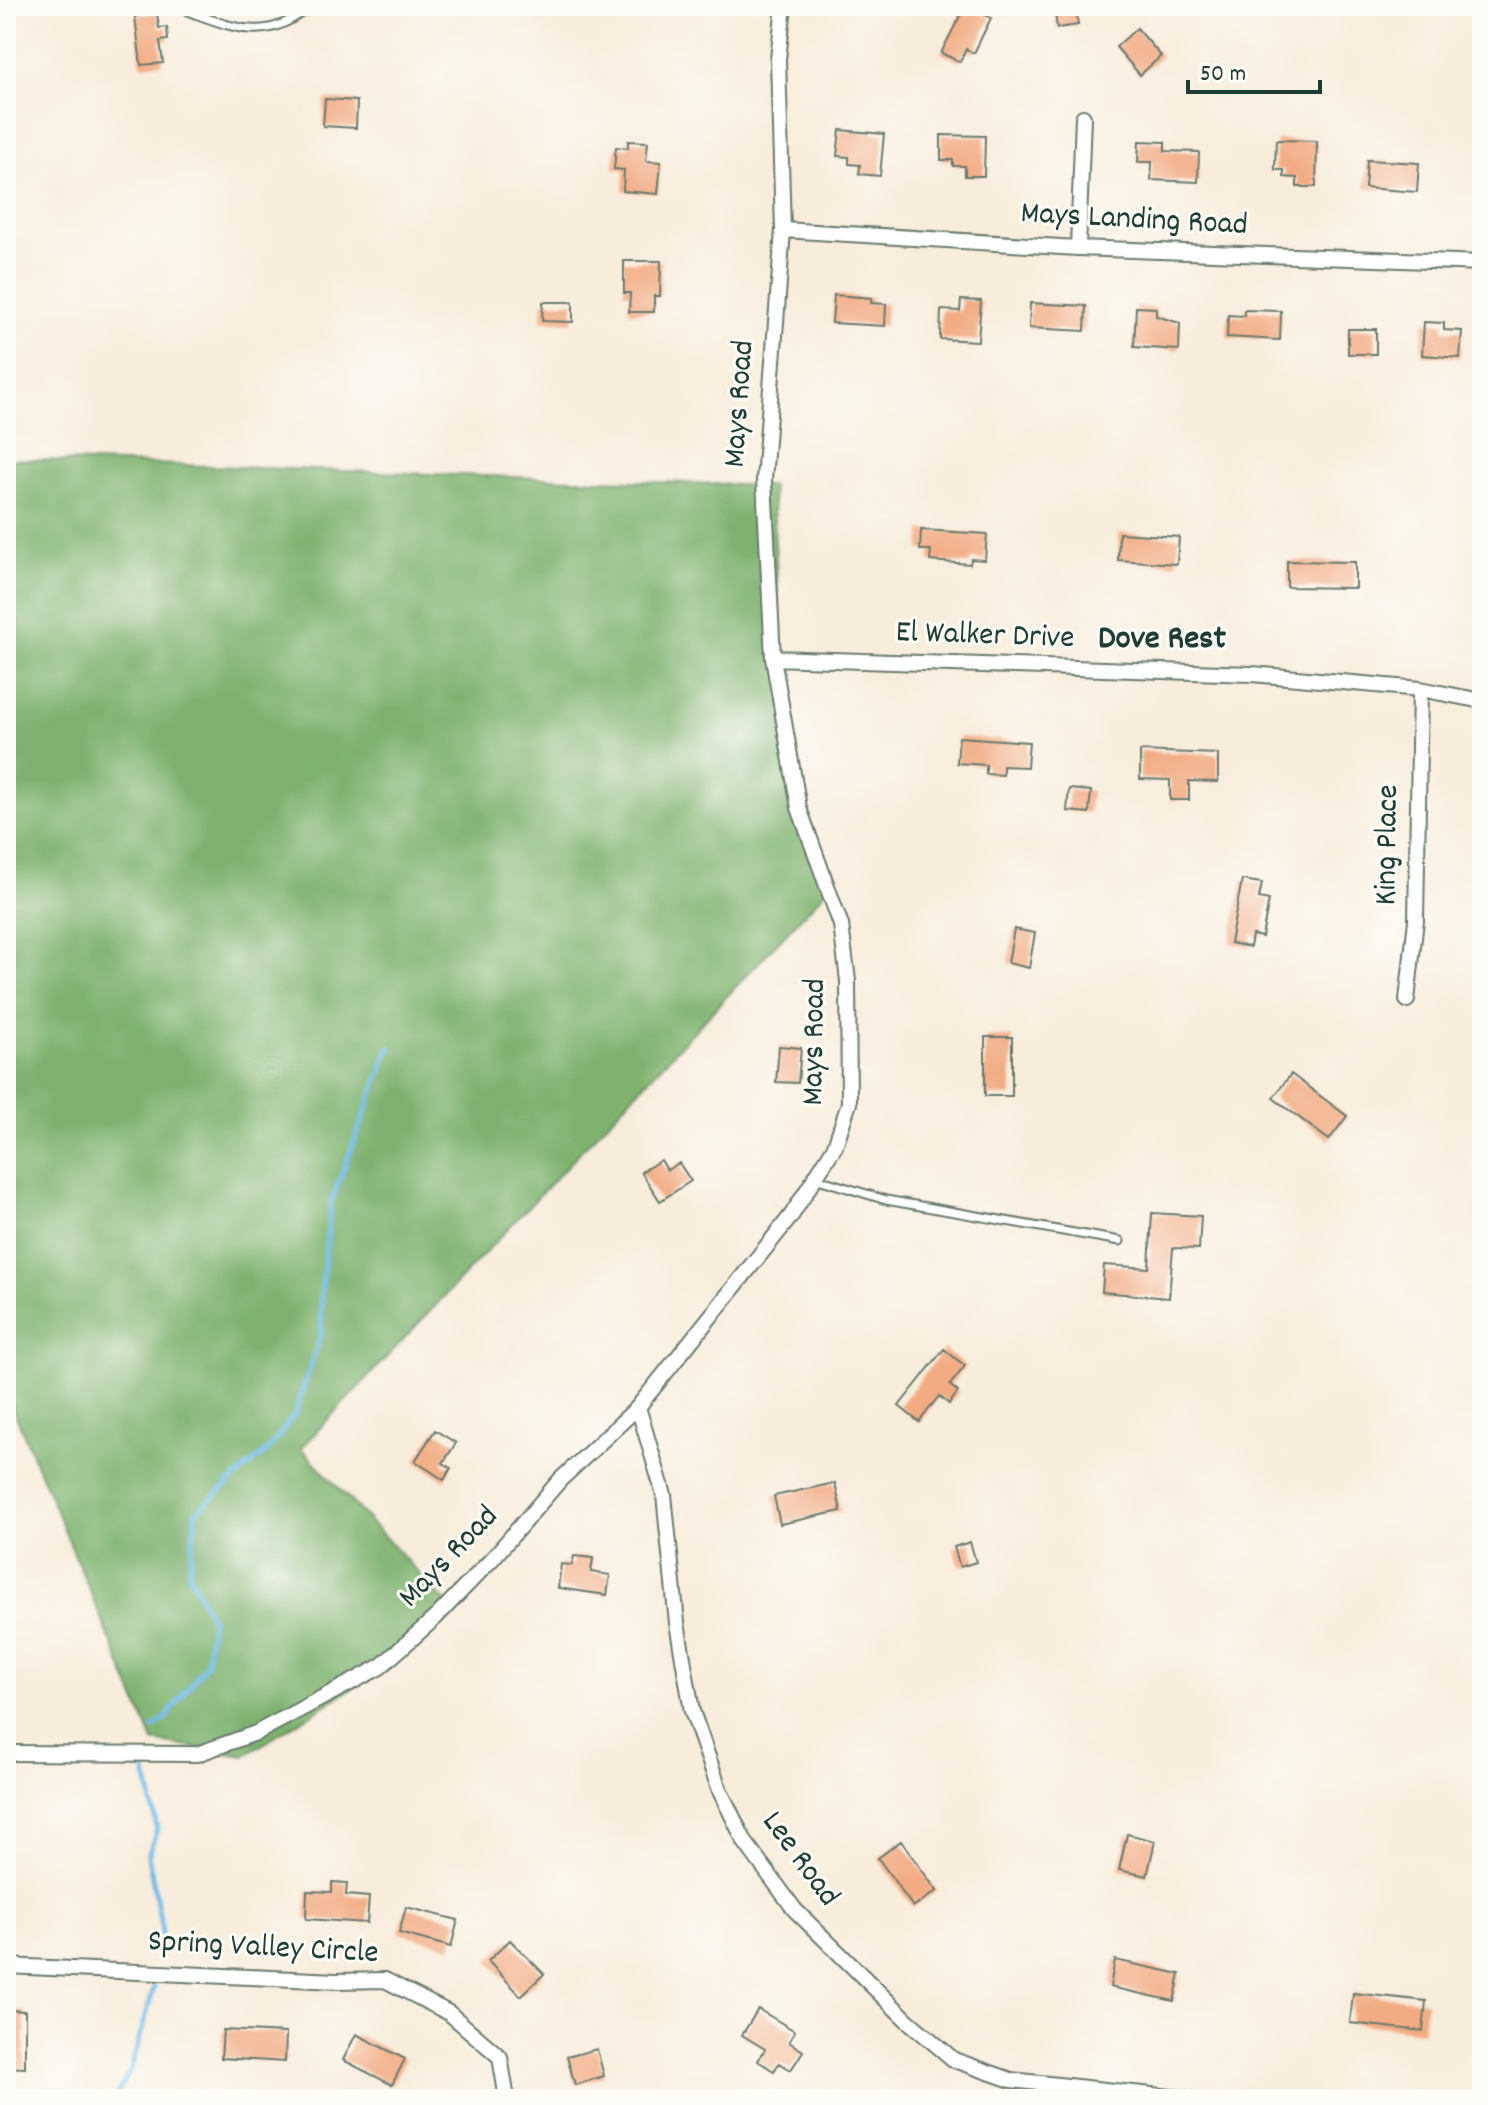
<svg xmlns="http://www.w3.org/2000/svg" width="1488" height="2105" viewBox="0 0 1488 2105" font-family="Dekko,sans-serif">
	<rect width="100%" height="100%" fill="#fdfcf7"/>
	<filter id="ink" filterUnits="userSpaceOnUse"><feTurbulence type="fractalNoise" baseFrequency=".0125" numOctaves="2"/><feDisplacementMap in="SourceGraphic" scale="16" xChannelSelector="R" yChannelSelector="G"/><feConvolveMatrix kernelMatrix="1 2 1 2 8 2 1 2 1" color-interpolation-filters="sRGB"/></filter>
	<filter id="wash" filterUnits="userSpaceOnUse"><feTurbulence type="fractalNoise" baseFrequency=".006" numOctaves="4" result="noise"/><feDisplacementMap in="SourceGraphic" scale="32" xChannelSelector="R" yChannelSelector="G"/><feGaussianBlur stdDeviation="1.8" result="paint"/><feColorMatrix in="noise" values="0 0 0 0 0 0 0 0 0 0 0 0 0 0 0 0 0 1.4 0 .05"/><feComposite in="paint" operator="in"/></filter>
	<g filter="url(#wash)">
		<rect width="100%" height="100%" fill="#f8ecda"/>
		<!-- forest -->
		<path fill="#7eb26e" stroke="#4e7851" stroke-width="2" d="M 6,459 L 772,486 L 786,751 L 827,890 L 301,1448 L 457,1614 L 350,1690 L 244,1756 L 153,1741 L 6,1392 Z"/>
		<g fill="none" stroke-linecap="round" stroke-linejoin="round">
			<!-- stream -->
			<path stroke="#6dbae7" stroke-width="5" d="M 153,1728 L 164,1720 L 206,1664 L 211,1619 L 189,1574 L 196,1512 L 270,1448 L 295,1414 L 321,1333 L 321,1290 L 331,1202 L 390,1047
				M 145,1768 L 157,1829 L 148,1856 L 162,1930 L 158,1947
				M 114,2099 L 131,2069 L 154,1987"/>
		</g>
		<g id="blocks">
			<!-- building -->
			<path fill="#f2ab83" d="M 965,6 L 991,18 L 974,53 L 966,49 L 960,62 L 941,53 Z
				M 1054,6 L 1075,6 L 1078,25 L 1057,28 Z
				M 157,13 L 159,28 L 167,27 L 168,40 L 160,41 L 163,63 L 141,65 L 135,16 Z
				M 1137,28 L 1161,56 L 1140,75 L 1116,47 Z
				M 325,99 L 357,101 L 356,128 L 323,126 Z
				M 840,130 L 884,134 L 880,176 L 859,174 L 860,165 L 849,164 L 849,157 L 837,156 Z
				M 941,135 L 985,136 L 984,176 L 965,176 L 965,166 L 953,166 L 953,160 L 941,160 Z
				M 1276,140 L 1317,141 L 1316,187 L 1297,187 L 1297,178 L 1284,177 L 1284,170 L 1275,170 Z
				M 628,141 L 648,142 L 646,161 L 661,162 L 658,194 L 623,191 L 624,170 L 614,169 L 616,147 L 628,148 Z
				M 1139,141 L 1165,142 L 1165,151 L 1199,152 L 1198,182 L 1151,180 L 1152,162 L 1138,162 Z
				M 1367,160 L 1419,163 L 1417,192 L 1365,188 Z
				M 624,261 L 661,261 L 660,296 L 654,296 L 654,312 L 629,312 L 630,293 L 624,293 Z
				M 834,295 L 872,298 L 871,303 L 886,304 L 885,326 L 832,323 Z
				M 961,300 L 981,301 L 978,341 L 940,339 L 941,310 L 960,311 Z
				M 543,302 L 573,302 L 573,322 L 542,321 Z
				M 1030,303 L 1086,306 L 1085,331 L 1029,328 Z
				M 1136,307 L 1156,308 L 1156,316 L 1180,323 L 1179,350 L 1134,347 Z
				M 1244,310 L 1281,311 L 1280,340 L 1227,337 L 1228,315 L 1244,316 Z
				M 1424,322 L 1444,323 L 1444,330 L 1462,331 L 1460,358 L 1422,355 Z
				M 1348,329 L 1376,329 L 1376,354 L 1348,354 Z
				M 921,530 L 987,534 L 985,560 L 971,559 L 970,564 L 930,561 L 931,550 L 920,550 Z
				M 1119,533 L 1179,537 L 1177,564 L 1118,560 Z
				M 1287,561 L 1355,562 L 1355,588 L 1287,587 Z
				M 959,737 L 1029,742 L 1027,767 L 1003,766 L 1003,775 L 986,774 L 986,765 L 957,763 Z
				M 1140,751 L 1218,754 L 1218,782 L 1189,781 L 1189,800 L 1170,800 L 1170,780 L 1140,779 Z
				M 1069,789 L 1091,791 L 1089,813 L 1067,811 Z
				M 1242,880 L 1262,883 L 1259,898 L 1269,900 L 1262,937 L 1252,935 L 1250,947 L 1230,943 Z
				M 1014,929 L 1035,933 L 1029,968 L 1008,963 Z
				M 985,1037 L 1012,1037 L 1012,1096 L 985,1096 Z
				M 779,1046 L 801,1048 L 798,1083 L 776,1082 Z
				M 1291,1074 L 1347,1116 L 1329,1140 L 1273,1098 Z
				M 661,1160 L 667,1170 L 679,1163 L 691,1181 L 660,1201 L 641,1172 Z
				M 1152,1213 L 1201,1216 L 1199,1249 L 1173,1248 L 1169,1298 L 1102,1292 L 1104,1265 L 1149,1268 Z
				M 944,1349 L 965,1366 L 950,1385 L 958,1392 L 949,1404 L 939,1396 L 919,1422 L 899,1406 Z
				M 435,1430 L 456,1443 L 443,1463 L 451,1468 L 444,1480 L 415,1461 Z
				M 835,1483 L 841,1511 L 780,1524 L 774,1496 Z
				M 970,1542 L 976,1562 L 960,1567 L 954,1547 Z
				M 574,1556 L 593,1558 L 591,1572 L 610,1575 L 607,1595 L 558,1588 L 561,1564 L 572,1565 Z
				M 1127,1834 L 1155,1841 L 1147,1876 L 1119,1870 Z
				M 901,1841 L 937,1891 L 913,1907 L 878,1858 Z
				M 332,1882 L 347,1883 L 346,1895 L 369,1897 L 367,1923 L 306,1919 L 307,1891 L 332,1892 Z
				M 406,1907 L 458,1920 L 451,1947 L 399,1933 Z
				M 510,1940 L 544,1974 L 521,1996 L 488,1961 Z
				M 1115,1960 L 1180,1974 L 1174,2001 L 1110,1987 Z
				M 1353,1993 L 1426,2001 L 1423,2031 L 1350,2023 Z
				M 758,2009 L 795,2031 L 789,2042 L 803,2051 L 791,2070 L 779,2063 L 774,2071 L 758,2061 L 765,2049 L 742,2035 Z
				M 9,2010 L 25,2011 L 25,2068 L 6,2067 Z
				M 223,2030 L 286,2033 L 285,2062 L 221,2058 Z
				M 356,2034 L 405,2059 L 392,2085 L 343,2060 Z
				M 597,2049 L 604,2076 L 575,2085 L 567,2057 Z"/>
		</g>
	</g>
	<g filter="url(#ink)">
		<use href="#blocks" fill-opacity="0" stroke="#6b7a6e" stroke-width="2"/>
		<g fill="none" stroke-linecap="round" stroke-linejoin="round">
			<defs>
				<path id="service" d="M 187,11 C 235,28 267,44 310,6
					M 815,1178 L 886,1200 L 1120,1241"/>
				<path id="minor" d="M 783,230 L 1078,248 L 1482,263
					M 1078,248 L 1083,117
					M 773,658 L 1252,674 L 1420,689 L 1482,701
					M 1407,1000 L 1416,920 L 1420,689
					M 638,1407 L 664,1495 L 677,1623 L 692,1711 L 720,1791 L 745,1842 L 795,1910 L 907,2020 L 954,2060 L 1011,2080 L 1190,2099
					M 6,1753 L 197,1754 L 256,1733 L 380,1667 L 436,1617 L 493,1558 L 560,1480 L 638,1407 L 791,1216 L 835,1146 L 849,1103 L 848,981 L 841,925 L 799,808 L 773,658 L 764,480 L 783,230 L 778,59 L 784,6
					M 6,1966 L 336,1981 L 385,1980 L 449,2013 L 500,2057 L 507,2099"/>
			</defs>
			<!-- service casing -->
			<use href="#service" stroke="#6b7a6e" stroke-width="11"/>
			<!-- minor casing -->
			<use href="#minor" stroke="#6b7a6e" stroke-width="18"/>
			<!-- service -->
			<use href="#service" stroke="#fff" stroke-width="7"/>
			<!-- minor -->
			<use href="#minor" stroke="#fff" stroke-width="14"/>
		</g>
	</g>
	<g text-anchor="middle" dominant-baseline="central" stroke-width="6" stroke-linejoin="round" paint-order="stroke">
		<!-- street labels -->
		<g font-size="32" fill="#1f3d34" stroke="#fdfcf7">
			<text transform="translate(1134 221) rotate(3)">Mays Landing Road</text>
			<text transform="translate(741 404) rotate(-86)">Mays Road</text>
			<text transform="translate(985 637) rotate(2)">El Walker Drive</text>
			<text transform="translate(1389 845) rotate(-89)">King Place</text>
			<text transform="translate(816 1042) rotate(-89)">Mays Road</text>
			<text transform="translate(450 1558) rotate(-46)">Mays Road</text>
			<text transform="translate(799 1860) rotate(54)">Lee Road</text>
			<text transform="translate(263 1949) rotate(3)">Spring Valley Circle</text>
		</g>
		<!-- neighbourhood labels -->
		<g font-size="34" font-weight="bold" fill="#1f3d34" stroke="#fdfcf7">
			<text x="1162" y="640">Dove Rest</text>
		</g>
	</g>
	<!-- margin -->
	<rect width="1488" height="2105" fill="none" stroke="#fdfcf7" stroke-width="32"/>
	<!-- scale -->
	<path d="M1188 80v12h132v-12" fill="none" stroke="#1f3d34" stroke-width="4"/>
	<text x="1200" y="80" font-size="24" fill="#1f3d34" stroke="#fdfcf7" stroke-width="6" paint-order="stroke">50 m</text>
</svg>
